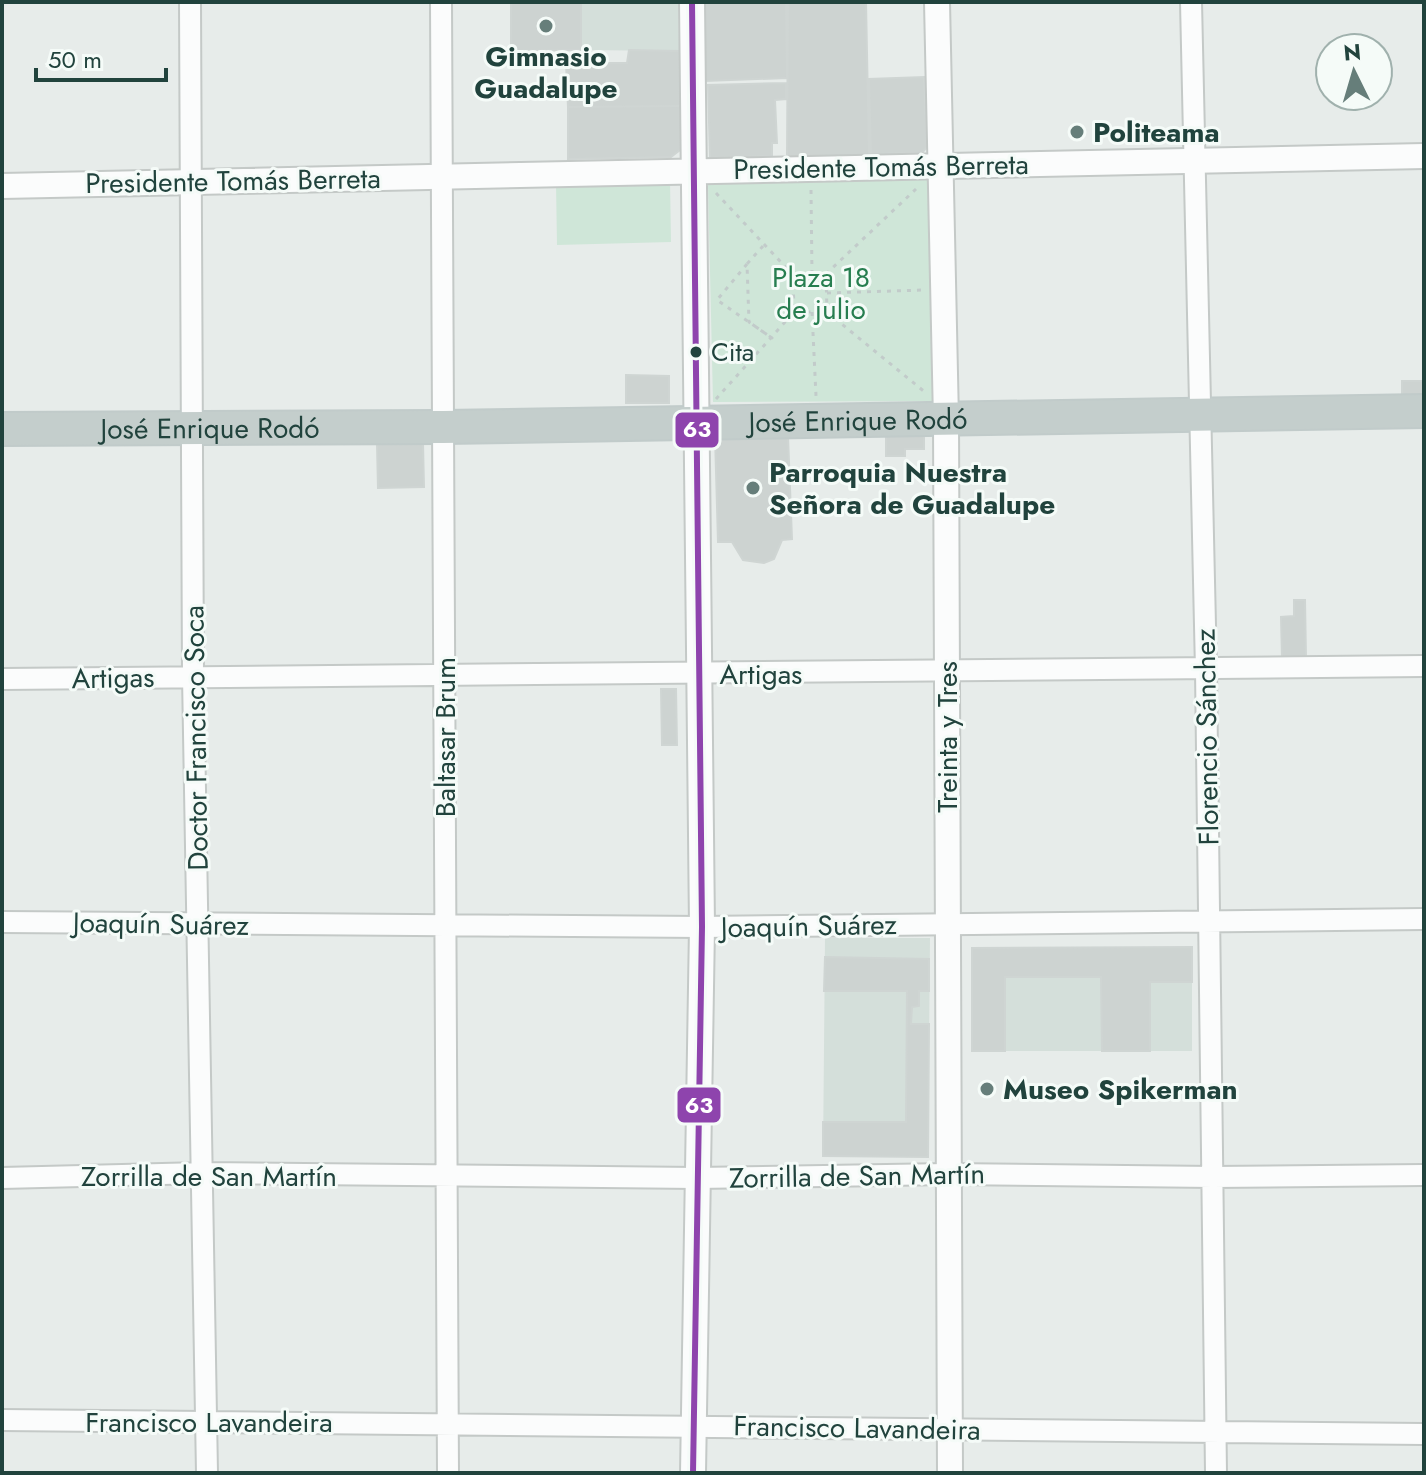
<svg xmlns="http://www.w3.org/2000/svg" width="1426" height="1475" viewBox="0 0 1426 1475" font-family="Jost,sans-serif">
	<rect width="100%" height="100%" fill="#e7ecea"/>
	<!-- built -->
	<path fill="#d4dfda" d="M 581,2 L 678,2 L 679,51 L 581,50 Z
		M 825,938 L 930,938 L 928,1157 L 823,1156 Z
		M 1192,947 L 1192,1051 L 972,1051 L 972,948 Z"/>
	<!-- green -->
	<path fill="#cfe6d8" d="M 928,177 L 935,401 L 713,402 L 708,184 Z
		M 670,180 L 671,242 L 557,245 L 556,183 Z"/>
	<!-- building -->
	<path fill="#cdd3d1" stroke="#cfd5d3" stroke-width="2" d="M 511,2 L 581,2 L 581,50 L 511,51 Z
		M 705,2 L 786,2 L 787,78 L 705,81 Z
		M 788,2 L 866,2 L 869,155 L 787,157 Z
		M 629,50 L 679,51 L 680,106 L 568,107 L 566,63 L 627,63 Z
		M 924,77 L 927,147 L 922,153 L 871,154 L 869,79 Z
		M 786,83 L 786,99 L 775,100 L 777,143 L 772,143 L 772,156 L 710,158 L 708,85 Z
		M 680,106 L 680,150 L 671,157 L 568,159 L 568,107 Z
		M 626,375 L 669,376 L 669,403 L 626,403 Z
		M 1402,381 L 1424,381 L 1424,397 L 1402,397 Z
		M 924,435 L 924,449 L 905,449 L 905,456 L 886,456 L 886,436 Z
		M 715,436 L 788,436 L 792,539 L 782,540 L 774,559 L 764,563 L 743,560 L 732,542 L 718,542 Z
		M 423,443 L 424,487 L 378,488 L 377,444 Z
		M 1294,600 L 1305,600 L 1306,658 L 1282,659 L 1281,617 L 1294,616 Z
		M 661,689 L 676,689 L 677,745 L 662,745 Z
		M 1192,947 L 1192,982 L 1150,982 L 1150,1051 L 1102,1051 L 1101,977 L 1005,977 L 1005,1051 L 972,1051 L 972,948 Z
		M 825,957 L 929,959 L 929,991 L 919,991 L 919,1006 L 912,1007 L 911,1024 L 929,1024 L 928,1157 L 823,1156 L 823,1122 L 906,1122 L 907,991 L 824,991 Z"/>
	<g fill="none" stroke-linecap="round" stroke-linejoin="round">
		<defs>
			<path id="minor" d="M 190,2 L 193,676 L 207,1473
				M 441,2 L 448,1473
				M 1191,2 L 1206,670 L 1216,1473
				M 2,679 L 1424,666
				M 2,922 L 702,927 L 1424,919
				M 2,1178 L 202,1173 L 696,1178 L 948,1174 L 1213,1177 L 1424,1175
				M 2,1420 L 1424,1434"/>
			<path id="tertiary" d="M 692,2 L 702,927 L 693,1473
				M 937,2 L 946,420 L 950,1473
				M 2,186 L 1424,156"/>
			<g id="trunk">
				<path id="s1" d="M 2,429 L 443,427 L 1424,411"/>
			</g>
		</defs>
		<!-- minor casing -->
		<use href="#minor" stroke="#c4c9c7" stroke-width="24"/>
		<!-- tertiary casing -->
		<use href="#tertiary" stroke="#c4c9c7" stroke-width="28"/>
		<!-- trunk casing -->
		<use href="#trunk" stroke="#c1cbca" stroke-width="36"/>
		<!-- path -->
		<path stroke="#c2cbca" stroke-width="3" stroke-dasharray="4 6" stroke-linecap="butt" d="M 811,190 L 812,274
			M 716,193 L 793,275 L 826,274 L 827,312 L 794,312 L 793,275
			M 747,264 L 717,300 L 772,338 L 749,322 L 747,264 L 763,246
			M 826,274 L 916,189
			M 827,293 L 923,290
			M 812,312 L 816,396
			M 827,312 L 926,393
			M 716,399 L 794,312"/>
		<!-- minor -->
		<use href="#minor" stroke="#fbfcfc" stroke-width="20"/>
		<!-- tertiary -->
		<use href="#tertiary" stroke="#fbfcfc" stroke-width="24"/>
		<!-- trunk -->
		<use href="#trunk" stroke="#c4cecc" stroke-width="32"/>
		<defs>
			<path id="bus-1" d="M 692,2 L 702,927 L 693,1473"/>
		</defs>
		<!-- bus-1 casing -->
		<use href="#bus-1" stroke="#f5fbf8" stroke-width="12"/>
		<!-- bus-1 -->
		<use href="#bus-1" stroke="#8e44ad" stroke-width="6"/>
	</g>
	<!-- markers -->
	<g fill="#667e7a" stroke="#f5fbf8" stroke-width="3">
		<circle cx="546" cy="26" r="8"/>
		<circle cx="1077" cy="132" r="8"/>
		<circle cx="753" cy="488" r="8"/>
		<circle cx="987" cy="1089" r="8"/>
	</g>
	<circle fill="#21433d" stroke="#f5fbf8" stroke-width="3" cx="696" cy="352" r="7"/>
	<g text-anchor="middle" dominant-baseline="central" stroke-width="6" stroke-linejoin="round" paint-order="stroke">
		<!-- bus labels -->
		<g font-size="26" fill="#21433d" stroke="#f5fbf8" text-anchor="start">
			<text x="711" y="352">Cita</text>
		</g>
		<!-- poi labels -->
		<g font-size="28" font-weight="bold" fill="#21433d" stroke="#f5fbf8" text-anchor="start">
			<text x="546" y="56" text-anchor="middle">Gimnasio<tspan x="546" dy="32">Guadalupe</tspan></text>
			<text x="1093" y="132">Politeama</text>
			<text x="769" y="472">Parroquia Nuestra<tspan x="769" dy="32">Señora de Guadalupe</tspan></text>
			<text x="1003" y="1089">Museo Spikerman</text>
		</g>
		<!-- street labels -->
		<g font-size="28" fill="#21433d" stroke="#f5fbf8">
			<text transform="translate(881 167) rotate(-1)">Presidente Tomás Berreta</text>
			<text transform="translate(233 181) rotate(-1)">Presidente Tomás Berreta</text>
			<text stroke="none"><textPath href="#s1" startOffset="856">José Enrique Rodó</textPath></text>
			<text stroke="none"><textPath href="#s1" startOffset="208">José Enrique Rodó</textPath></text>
			<text x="761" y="674">Artigas</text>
			<text transform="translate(113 678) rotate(-1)">Artigas</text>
			<text transform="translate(445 737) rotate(-90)">Baltasar Brum</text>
			<text transform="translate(947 737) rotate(-90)">Treinta y Tres</text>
			<text transform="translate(1207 737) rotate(-91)">Florencio Sánchez</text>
			<text transform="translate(196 738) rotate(-91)">Doctor Francisco Soca</text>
			<text transform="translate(161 924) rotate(1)">Joaquín Suárez</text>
			<text transform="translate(809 926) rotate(-1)">Joaquín Suárez</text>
			<text x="209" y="1176">Zorrilla de San Martín</text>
			<text transform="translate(857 1176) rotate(-1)">Zorrilla de San Martín</text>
			<text x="209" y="1422">Francisco Lavandeira</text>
			<text transform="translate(857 1428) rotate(1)">Francisco Lavandeira</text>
		</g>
		<!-- park labels -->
		<g font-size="28" fill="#277e50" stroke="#f5fbf8">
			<text x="821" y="277">Plaza 18<tspan x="821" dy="32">de julio</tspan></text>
		</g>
	</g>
	<g stroke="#f5fbf8" stroke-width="3">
		<rect x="674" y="411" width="46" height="38" rx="8" fill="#8e44ad"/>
		<rect x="676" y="1086" width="46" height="38" rx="8" fill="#8e44ad"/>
	</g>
	<g font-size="22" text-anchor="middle" font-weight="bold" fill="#fff">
		<text x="697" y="437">63</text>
		<text x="699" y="1113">63</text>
	</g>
	<!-- border -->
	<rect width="1426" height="1475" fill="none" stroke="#21433d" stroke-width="8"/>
	<!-- north arrow -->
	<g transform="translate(1354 72) rotate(355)"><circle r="38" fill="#f5fbf8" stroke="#a0b1ad" stroke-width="2"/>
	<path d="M0-6L14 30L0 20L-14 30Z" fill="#667e7a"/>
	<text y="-12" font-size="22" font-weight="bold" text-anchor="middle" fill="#21433d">N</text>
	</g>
	<!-- scale -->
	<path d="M36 68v12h130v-12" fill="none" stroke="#21433d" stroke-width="4"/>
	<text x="48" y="68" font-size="24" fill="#21433d" stroke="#f5fbf8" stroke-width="6" paint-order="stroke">50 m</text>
</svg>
